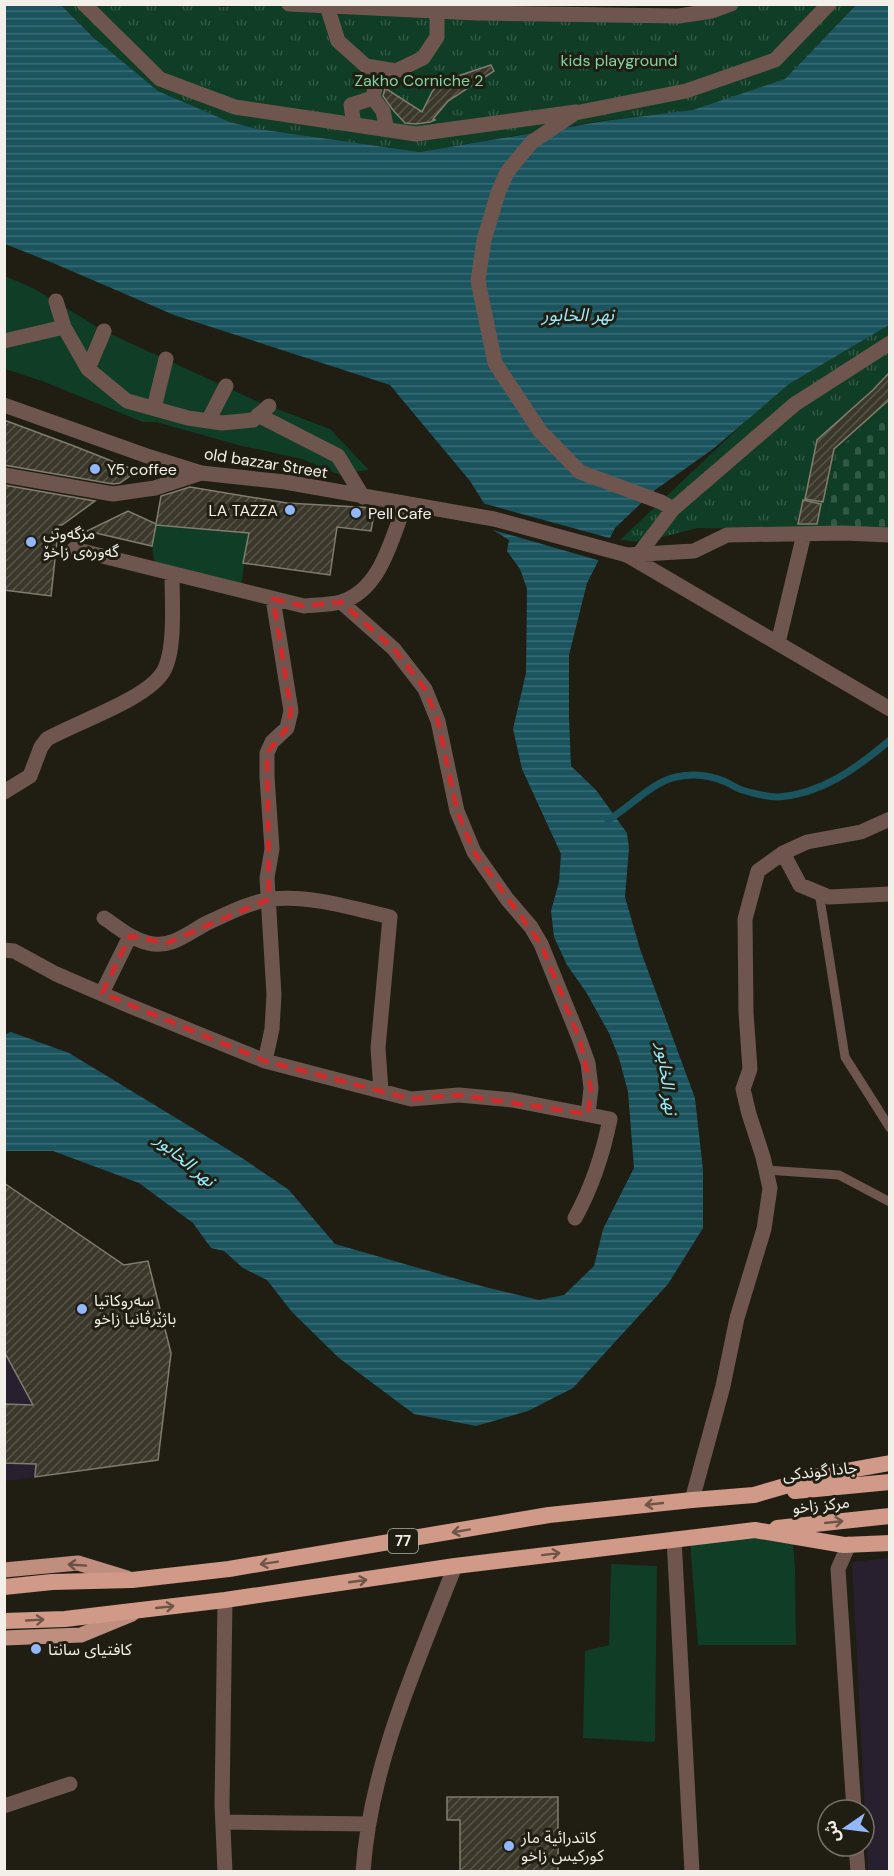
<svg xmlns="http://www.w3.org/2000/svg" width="894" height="1876" viewBox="0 0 894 1876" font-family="'DM Sans','Noto Sans Arabic',sans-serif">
	<defs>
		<pattern id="cemetery-stones" width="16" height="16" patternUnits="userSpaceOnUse" patternTransform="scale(1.5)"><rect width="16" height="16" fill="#0f3d26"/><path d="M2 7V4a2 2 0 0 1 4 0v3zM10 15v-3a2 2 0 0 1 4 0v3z" fill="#325946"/></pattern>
		<pattern id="park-tufts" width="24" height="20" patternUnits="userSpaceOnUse" patternTransform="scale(1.5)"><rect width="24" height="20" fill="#0f3d26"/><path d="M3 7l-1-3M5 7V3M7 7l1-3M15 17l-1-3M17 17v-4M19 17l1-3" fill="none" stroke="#325946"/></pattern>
		<pattern id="water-rules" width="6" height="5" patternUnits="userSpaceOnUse" patternTransform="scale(1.5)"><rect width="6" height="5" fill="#1a545e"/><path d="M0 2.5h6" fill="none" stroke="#3c6d75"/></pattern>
		<pattern id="building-hatch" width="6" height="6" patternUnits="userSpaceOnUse" patternTransform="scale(1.5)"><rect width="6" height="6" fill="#3b382b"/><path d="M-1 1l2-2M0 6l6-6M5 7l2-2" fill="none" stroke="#58554a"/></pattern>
	</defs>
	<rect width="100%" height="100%" fill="#201d12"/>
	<!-- education -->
	<path fill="#29202f" d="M 4,1355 L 7,1356 L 41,1420 L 35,1477 L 5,1481 Z
		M 889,1558 L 889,1871 L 868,1871 L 852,1562 Z"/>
	<!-- green -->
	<path fill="#0f3d26" d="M 5,276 L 33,288 L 104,331 L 259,402 L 330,429 L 369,470 L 338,474 L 302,459 L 242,446 L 156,422 L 143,422 L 42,381 L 5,369 Z
		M 161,525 L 249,533 L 241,586 L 155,566 L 152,546 L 155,528 Z
		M 757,1537 L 793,1543 L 795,1568 L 796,1645 L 698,1645 L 690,1542 Z
		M 611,1564 L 657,1566 L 655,1742 L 583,1738 L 585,1651 L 609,1645 Z"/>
	<!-- cemetery -->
	<path fill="url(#cemetery-stones)" d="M 889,404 L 889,534 L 822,531 L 838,449 Z"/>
	<!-- park -->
	<path fill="url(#park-tufts)" d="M 206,4 L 221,7 L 290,4 L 679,16 L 731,5 L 856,5 L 785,79 L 693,111 L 600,121 L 420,152 L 258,129 L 230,122 L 158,91 L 103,46 L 61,5 Z
		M 889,325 L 889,404 L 838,449 L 822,531 L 697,528 L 643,542 L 620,540 L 780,389 Z"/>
	<!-- water -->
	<path fill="url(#water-rules)" d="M 5,5 L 61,5 L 94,38 L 158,91 L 230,122 L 258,129 L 420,152 L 604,121 L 693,110 L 785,79 L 856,5 L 889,5 L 889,325 L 789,384 L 713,449 L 655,490 L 615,528 L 587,583 L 569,655 L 569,717 L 571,766 L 596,790 L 627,833 L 629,848 L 625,897 L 640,949 L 695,1098 L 703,1170 L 703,1228 L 668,1284 L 573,1388 L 528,1411 L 476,1426 L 414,1414 L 339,1358 L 292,1312 L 267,1280 L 243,1268 L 224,1251 L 211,1248 L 193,1223 L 139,1183 L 53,1151 L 5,1151 L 4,1035 L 11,1032 L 69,1053 L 242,1158 L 289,1190 L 335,1244 L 485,1287 L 539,1300 L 564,1295 L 594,1266 L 603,1229 L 634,1168 L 628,1092 L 619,1058 L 609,1033 L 586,992 L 567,965 L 554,937 L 551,911 L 559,882 L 561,854 L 522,769 L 513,729 L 526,673 L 527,589 L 520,569 L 507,551 L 509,540 L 493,530 L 494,519 L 470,481 L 390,385 L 174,315 L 53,263 L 5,244 Z"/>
	<!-- pier -->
	<path fill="#201d12" d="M 482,503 L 613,539 L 601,561 L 490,529 L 491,520 Z"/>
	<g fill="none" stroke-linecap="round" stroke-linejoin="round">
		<!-- stream -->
		<path stroke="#1a545e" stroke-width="7" d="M 608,820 C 630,807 652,782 676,777 C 693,773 710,775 726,782 C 731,784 736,788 742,790 C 752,793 767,797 778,797 C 822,794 857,768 890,740"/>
	</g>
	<!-- building -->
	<path fill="url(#building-hatch)" stroke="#807d6e" stroke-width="1.5" d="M 491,65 L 494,71 L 448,101 L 433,119 L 435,120 L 430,122 L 416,124 L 405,123 L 393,110 L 383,96 L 385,88 L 422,112 L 432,92 L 440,82 Z
		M 890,372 L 890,399 L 834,449 L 823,502 L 805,499 L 817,440 L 873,390 Z
		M 4,420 L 74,446 L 137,471 L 120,483 L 113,484 L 4,465 Z
		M 4,485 L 95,501 L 62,525 L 59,525 L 59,527 L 52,532 L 57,541 L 51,596 L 4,590 Z
		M 190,487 L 287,503 L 375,508 L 371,531 L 337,527 L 330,575 L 243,563 L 249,533 L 156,525 L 152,546 L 87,531 L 128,511 L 156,524 L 161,496 Z
		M 803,500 L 821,504 L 817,524 L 798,524 Z
		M 4,1183 L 124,1265 L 148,1261 L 171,1353 L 158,1460 L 35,1477 L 36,1464 L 4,1463 L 4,1404 L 33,1405 L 4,1351 Z
		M 447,1797 L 558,1797 L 558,1872 L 460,1872 L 460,1820 L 447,1820 Z"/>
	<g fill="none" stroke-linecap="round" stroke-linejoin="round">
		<!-- service -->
		<path stroke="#6e564e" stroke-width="9" d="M 819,892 L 845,1057 L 890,1128
			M 766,1170 L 839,1175 L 890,1202"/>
		<!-- pedestrian -->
		<path stroke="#6e564e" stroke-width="15" d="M 84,4 L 160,79 L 235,107 L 416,134 L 576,112
			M 327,6 L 338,41 L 366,66 L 396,71 L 423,58 L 437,37 L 437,12
			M 373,98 L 383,111 L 387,130
			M 354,125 L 351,105 L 373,98 L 379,68
			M 56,301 L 64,327 L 88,369 L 127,401 L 188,418 L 222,423 L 253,420 L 269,406
			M 4,341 L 64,327
			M 88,369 L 104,331
			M 4,405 L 150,457 L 201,473 L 285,482 L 494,519 L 627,555
			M 154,408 L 166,359
			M 258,415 L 338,456 L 363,497
			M 208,421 L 226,386
			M 673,509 L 795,404 L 890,343
			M 639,554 L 673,509 L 661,502 L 580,472 L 540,431 L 495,363 L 478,281 L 484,240 L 498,193 L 507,172 L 532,142 L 575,113 L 686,91 L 775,60 L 829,4"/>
		<!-- minor -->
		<path stroke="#6e564e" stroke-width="15" d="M 289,4 L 477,13 L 679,16 L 712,11 L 731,4
			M 4,475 L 113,494 L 155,488 L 201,473
			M 74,549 L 304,606 C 315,605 329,605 341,602 C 381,590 391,539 405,505
			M 627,555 L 890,709
			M 627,555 L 694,551 L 727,535 L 843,533 L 890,535
			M 341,602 L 394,649 L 425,689 L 438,721 L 457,811 L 474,852 L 507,899 L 531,927 L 541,944 L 579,1038 L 588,1063 L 591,1088 L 588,1114
			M 778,643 L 804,534
			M 4,792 L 30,776 L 41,747 L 47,739 C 77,722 147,699 163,672 C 176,651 172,600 172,575
			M 783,853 L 800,885 L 829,897 L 890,894
			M 104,918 C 118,927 131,939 148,943 C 171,949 188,933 207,923 C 225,915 252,901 272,899 C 311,895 352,908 390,917 L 378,1048 L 381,1091
			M 4,950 L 14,951 L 56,974 L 130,1006 L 265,1061 L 411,1099 L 459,1095 L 512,1100 L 610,1119 C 603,1154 592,1187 575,1218
			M 102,993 L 130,936
			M 265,1061 L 272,1029 L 274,995 L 267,878 L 272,849 L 267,777 L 267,753 L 272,742 L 287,728 L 291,711 L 273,599
			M 692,1500 L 723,1386 L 737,1318 L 764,1229 L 770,1188 L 763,1157 L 749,1114 L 743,1089 L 750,1069 L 746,1012 L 745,919 L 758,871 L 783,853 L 807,842 L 861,832 L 890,819
			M 849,1544 L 838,1569 L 854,1810
			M 225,1600 L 222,1805 L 225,1872
			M 4,1806 L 70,1784
			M 223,1822 L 369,1824
			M 856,1846 L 858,1872
			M 363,1872 C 370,1765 417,1664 455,1566"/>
		<!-- tertiary -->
		<path stroke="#6e564e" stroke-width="15" d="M 674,1539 L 692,1872"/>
		<!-- primary -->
		<path stroke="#bf8e7f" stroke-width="15" d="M 4,1570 L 78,1563 L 127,1578
			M 4,1638 L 81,1635 L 132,1614"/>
		<!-- trunk -->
		<path stroke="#d09988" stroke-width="16" d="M 795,1491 L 890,1482
			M 777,1528 L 890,1516
			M 4,1587 L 52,1582 L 132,1580 L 229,1569 L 549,1515 L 692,1500 L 754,1495 L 823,1475 L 890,1463
			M 4,1621 L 65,1619 L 225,1600 L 455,1566 L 755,1530 L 844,1545 L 890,1543"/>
	</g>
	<!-- one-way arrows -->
	<defs><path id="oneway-shaft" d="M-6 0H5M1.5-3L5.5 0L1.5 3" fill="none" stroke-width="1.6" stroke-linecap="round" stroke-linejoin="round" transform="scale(1.5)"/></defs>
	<g stroke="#6f5547">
		<use href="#oneway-shaft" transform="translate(654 1504) rotate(174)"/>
		<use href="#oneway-shaft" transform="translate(834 1522) rotate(-6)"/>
		<use href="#oneway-shaft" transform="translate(461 1531) rotate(170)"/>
		<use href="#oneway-shaft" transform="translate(551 1554) rotate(-7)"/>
		<use href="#oneway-shaft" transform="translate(269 1563) rotate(171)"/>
		<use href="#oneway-shaft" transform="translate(358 1581) rotate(-8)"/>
		<use href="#oneway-shaft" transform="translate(165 1607) rotate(-6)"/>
		<use href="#oneway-shaft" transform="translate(35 1620) rotate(-3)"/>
	</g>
	<use stroke="#685043" href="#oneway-shaft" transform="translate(77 1565) rotate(-176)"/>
	<!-- marked area -->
	<path fill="none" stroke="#d62828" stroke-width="4.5" stroke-dasharray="12 8" stroke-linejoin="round" d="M 273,599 L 304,606 L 341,602 L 394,649 L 425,689 L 438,721 L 457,811 L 474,852 L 541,944 L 579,1038 L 591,1088 L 588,1114 L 459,1095 L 411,1099 L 265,1061 L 102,993 L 130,936 L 167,943 L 269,899 L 267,753 L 287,728 L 291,711 Z"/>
	<!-- markers -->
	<g fill="#92b7fd" stroke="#201d12" stroke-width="2">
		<circle cx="95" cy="469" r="6"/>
		<circle cx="290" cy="510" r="6"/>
		<circle cx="356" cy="513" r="6"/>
		<circle cx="31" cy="542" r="6"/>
		<circle cx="82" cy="1309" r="6"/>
		<circle cx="36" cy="1649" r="6"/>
		<circle cx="509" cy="1846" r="6"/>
	</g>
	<g text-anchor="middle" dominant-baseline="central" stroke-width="6" stroke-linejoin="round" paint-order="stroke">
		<!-- shield labels -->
		<rect fill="#201d12" stroke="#b3b1a8" stroke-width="1.5" x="388" y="1529" width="30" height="24" rx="4.5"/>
		<g font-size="15" font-weight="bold" fill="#f2f0e8">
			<text x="403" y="1541">77</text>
		</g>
		<!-- park labels -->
		<g font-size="16" fill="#83d4a4" stroke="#201d12">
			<text x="619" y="60">kids playground</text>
			<text x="419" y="80">Zakho Corniche 2</text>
		</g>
		<!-- street labels -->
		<g font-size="16" fill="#f2f0e8" stroke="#201d12">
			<text transform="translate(266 463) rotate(9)">old bazzar Street</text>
			<text transform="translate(820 1471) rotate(-6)">جادا گوندکی</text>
			<text transform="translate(821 1505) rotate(-6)">مركز زاخو</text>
		</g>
		<!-- poi labels -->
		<g font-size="16" fill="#f2f0e8" stroke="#201d12" text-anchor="start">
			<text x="107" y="469">Y5 coffee</text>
			<text x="278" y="510" text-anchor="end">LA TAZZA</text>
			<text x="368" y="513">Pell Cafe</text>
			<text x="43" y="533">مزگەوتی<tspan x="43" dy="18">گەورەی زاخۆ</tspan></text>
			<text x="94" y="1300">سه‌روكاتيا<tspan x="94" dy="18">باژێرڤانيا زاخو</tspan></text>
			<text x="48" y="1649">کافتیای سانتا</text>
			<text x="521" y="1837">كاتدرائية مار<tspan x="521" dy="18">كوركيس زاخو</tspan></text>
		</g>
		<!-- water labels -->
		<g font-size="18" font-style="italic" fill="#97ebfc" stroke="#201d12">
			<text x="578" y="315">نهر الخابور</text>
			<text transform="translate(667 1079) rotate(83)">نهر الخابور</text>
			<text transform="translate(185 1160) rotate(40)">نهر الخابور</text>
		</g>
	</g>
	<!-- border -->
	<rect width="894" height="1876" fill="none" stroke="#f2f0e8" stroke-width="12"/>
	<!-- north arrow -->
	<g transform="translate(846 1828) rotate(256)"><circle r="28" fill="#201d12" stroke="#747168" stroke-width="1.5"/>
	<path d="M0-4.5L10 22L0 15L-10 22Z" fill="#92b7fd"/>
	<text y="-9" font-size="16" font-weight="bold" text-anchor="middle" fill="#f2f0e8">ش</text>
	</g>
</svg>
